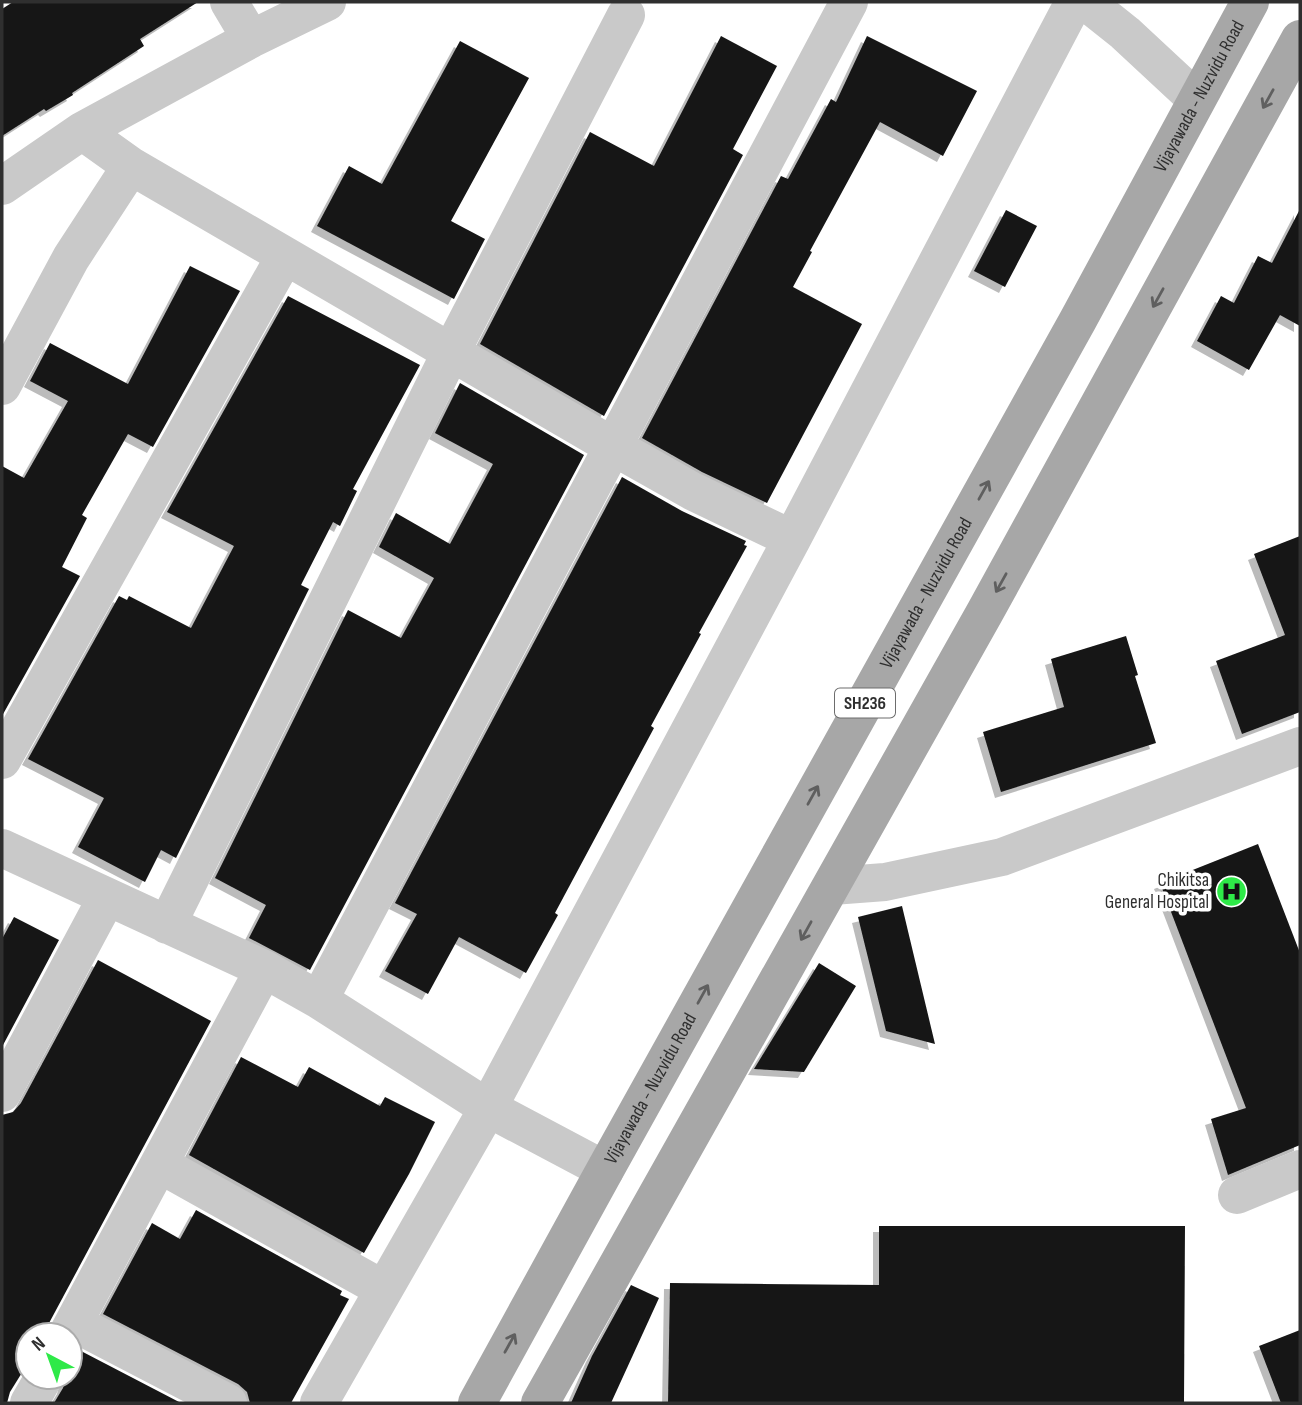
<svg xmlns="http://www.w3.org/2000/svg" width="1302" height="1405" viewBox="0 0 1302 1405" font-family="'Sofia Sans Condensed',sans-serif">
	<defs>
		<filter id="shadow"><feDropShadow dx="-6" dy="6" stdDeviation="0" flood-color="#0004"/></filter>
	</defs>
	<rect width="100%" height="100%" fill="#fff"/>
	<!-- building -->
	<path fill="#161616" filter="url(#shadow)" d="M 13,2 L 198,2 L 140,39 L 144,46 L 72,93 L 73,95 L 46,111 L 44,109 L 2,136 L 2,9 Z
		M 721,36 L 777,66 L 733,149 L 743,155 L 604,416 L 480,344 L 590,132 L 654,166 Z
		M 867,36 L 977,91 L 943,156 L 880,122 L 810,251 L 812,252 L 793,287 L 862,324 L 767,503 L 702,472 L 642,438 L 781,176 L 788,179 L 831,99 L 836,102 Z
		M 460,41 L 529,78 L 451,221 L 485,239 L 454,299 L 317,226 L 349,166 L 382,184 Z
		M 1300,209 L 1300,326 L 1280,315 L 1249,370 L 1197,341 L 1221,296 L 1234,303 L 1258,256 L 1272,263 Z
		M 1006,210 L 1037,226 L 1005,287 L 974,271 Z
		M 190,266 L 240,291 L 153,447 L 128,434 L 82,515 L 87,518 L 62,567 L 80,576 L 2,716 L 2,466 L 24,478 L 68,401 L 30,381 L 50,343 L 128,384 Z
		M 288,296 L 420,365 L 353,489 L 357,491 L 340,526 L 333,522 L 301,585 L 309,589 L 176,858 L 161,850 L 145,882 L 78,847 L 104,798 L 28,759 L 119,596 L 127,600 L 129,596 L 191,628 L 234,546 L 167,512 Z
		M 460,383 L 584,455 L 310,970 L 249,938 L 266,905 L 215,878 L 348,610 L 401,638 L 434,578 L 379,547 L 396,513 L 450,544 L 493,464 L 435,433 Z
		M 622,477 L 682,511 L 746,541 L 744,545 L 747,546 L 699,633 L 701,634 L 651,726 L 654,728 L 555,913 L 558,915 L 526,973 L 459,937 L 428,994 L 385,971 L 417,914 L 395,903 Z
		M 1300,536 L 1300,712 L 1242,734 L 1216,661 L 1285,635 L 1254,554 Z
		M 1126,636 L 1138,675 L 1135,676 L 1156,743 L 1001,792 L 983,732 L 1064,707 L 1051,659 Z
		M 1258,844 L 1300,953 L 1300,1145 L 1228,1175 L 1211,1119 L 1246,1108 L 1160,883 Z
		M 902,906 L 935,1044 L 886,1031 L 858,917 Z
		M 14,917 L 59,940 L 2,1047 L 2,939 Z
		M 98,960 L 211,1021 L 48,1325 L 45,1335 L 28,1335 L 28,1363 L 10,1392 L 7,1403 L 2,1403 L 2,1115 L 13,1112 L 21,1103 Z
		M 819,963 L 856,986 L 804,1072 L 754,1069 Z
		M 241,1057 L 298,1087 L 309,1067 L 380,1106 L 385,1097 L 435,1122 L 409,1174 L 364,1253 L 189,1155 Z
		M 196,1210 L 342,1291 L 340,1295 L 349,1299 L 291,1403 L 250,1403 L 247,1392 L 238,1384 L 103,1314 L 152,1223 L 180,1239 Z
		M 879,1226 L 1185,1226 L 1184,1403 L 668,1403 L 670,1283 L 879,1285 Z
		M 631,1285 L 659,1298 L 611,1403 L 571,1403 L 592,1356 Z
		M 1300,1330 L 1300,1403 L 1281,1403 L 1259,1346 Z
		M 81,1351 L 181,1403 L 54,1403 L 63,1388 L 66,1377 L 70,1377 L 70,1356 Z"/>
	<g fill="none" stroke-linecap="round" stroke-linejoin="round">
		<!-- minor -->
		<path stroke="#c9c9c9" stroke-width="38" d="M 229,2 L 251,39
			M 1086,2 L 1125,33 L 1196,99
			M 82,131 L 131,166 L 614,447 L 692,491 L 792,539
			M 2,186 L 82,131 L 251,39 L 327,2
			M 2,386 L 71,258 L 131,166
			M 2,760 L 285,256
			M 2,848 L 264,969 L 319,1000 L 488,1108 L 605,1170
			M 832,886 L 885,882 L 1002,857 L 1300,746
			M 167,925 L 451,352 L 626,15
			M 319,1000 L 849,2
			M 2,1093 L 107,897
			M 159,1164 L 383,1289
			M 1237,1195 L 1300,1169
			M 74,1323 L 228,1403
			M 67,1335 L 264,969
			M 29,1403 L 44,1377
			M 319,1403 L 488,1108 L 792,539 L 1074,2"/>
		<!-- major -->
		<g stroke="#a7a7a7" stroke-width="38">
			<path id="s1" d="M 477,1403 L 605,1170 L 1078,320 L 1250,2"/>
			<path d="M 540,1403 L 985,612 L 1300,39"/>
		</g>
	</g>
	<!-- one-way arrows -->
	<defs><path id="oneway-shaft" d="M-6 0H5M1.5-3L5.5 0L1.5 3" fill="none" stroke-width="1.6" stroke-linecap="round" stroke-linejoin="round" transform="scale(1.75)"/></defs>
	<g stroke="#5f5f5f">
		<use href="#oneway-shaft" transform="translate(1268 99) rotate(119)"/>
		<use href="#oneway-shaft" transform="translate(1158 298) rotate(119)"/>
		<use href="#oneway-shaft" transform="translate(984 490) rotate(-61)"/>
		<use href="#oneway-shaft" transform="translate(1001 583) rotate(119)"/>
		<use href="#oneway-shaft" transform="translate(813 795) rotate(-61)"/>
		<use href="#oneway-shaft" transform="translate(806 931) rotate(119)"/>
		<use href="#oneway-shaft" transform="translate(703 994) rotate(-61)"/>
		<use href="#oneway-shaft" transform="translate(510 1343) rotate(-61)"/>
	</g>
	<!-- icons -->
	<defs>
		<symbol id="hospital-disc" viewBox="-11 -11 22 22"><circle r="9.5" fill="#2ee948" stroke="#fff"/><path d="M-5-5h3v3.5h4V-5h3V5h-3V1.5h-4V5h-3Z" fill="#111"/></symbol>
	</defs>
	<g fill-rule="evenodd">
		<use href="#hospital-disc" x="1214" y="874" width="35" height="35"/>
	</g>
	<g text-anchor="middle" dominant-baseline="central" stroke-width="7" stroke-linejoin="round" paint-order="stroke">
		<!-- shield labels -->
		<rect fill="#fff" stroke="#6d6d6d" stroke-width="2" x="835" y="688.5" width="60" height="29" rx="5"/>
		<g font-size="18" font-weight="bold" fill="#2f2f2f">
			<text x="865" y="703">SH236</text>
		</g>
		<!-- street labels -->
		<g font-size="19" fill="#2f2f2f" stroke="#fff">
			<text stroke="none"><textPath href="#s1" startOffset="1493">Vijayawada - Nuzvidu Road</textPath></text>
			<text stroke="none"><textPath href="#s1" startOffset="926">Vijayawada - Nuzvidu Road</textPath></text>
			<text stroke="none"><textPath href="#s1" startOffset="359">Vijayawada - Nuzvidu Road</textPath></text>
		</g>
		<!-- poi labels -->
		<g font-size="19" fill="#2f2f2f" stroke="#fff" text-anchor="end">
			<text x="1209" y="880">Chikitsa<tspan x="1209" dy="22">General Hospital</tspan></text>
		</g>
	</g>
	<!-- border -->
	<rect width="1302" height="1405" fill="none" stroke="#2f2f2f" stroke-width="7"/>
	<!-- north arrow -->
	<g transform="translate(49 1356) rotate(319)"><circle r="33" fill="#ffffff" stroke="#acacac" stroke-width="2"/>
	<path d="M0-5L12 26L0 18L-12 26Z" fill="#2ee948"/>
	<text y="-10" font-size="19" font-weight="bold" text-anchor="middle" fill="#2f2f2f">N</text>
	</g>
</svg>
